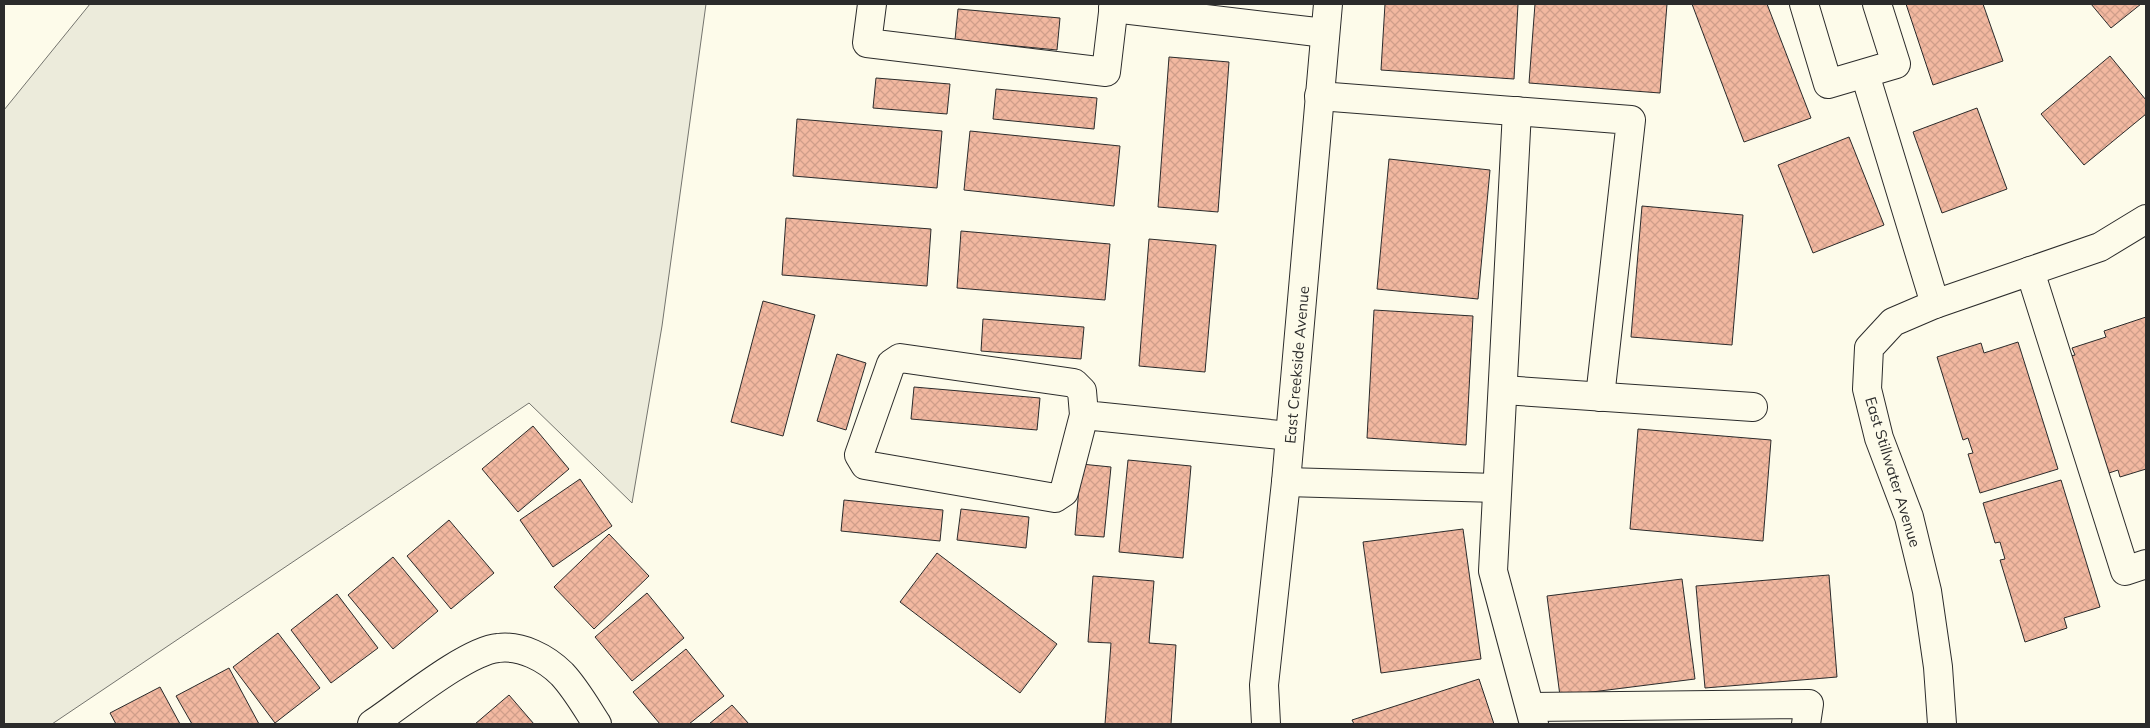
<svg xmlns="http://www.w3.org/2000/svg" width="2150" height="728" viewBox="0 0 2150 728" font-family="Mulish,sans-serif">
	<defs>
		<pattern id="building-cross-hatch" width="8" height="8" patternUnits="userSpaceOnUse" patternTransform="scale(1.25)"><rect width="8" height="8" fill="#f2b8a0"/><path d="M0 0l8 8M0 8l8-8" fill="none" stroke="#d09e8a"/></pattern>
	</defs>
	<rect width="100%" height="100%" fill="#fdfbea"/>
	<!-- grass -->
	<path fill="#ecebdb" stroke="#74746e" d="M 90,4 L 706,4 L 662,326 L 632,503 L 529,403 L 52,724 L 4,724 L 4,110 Z"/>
	<!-- building -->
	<path fill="url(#building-cross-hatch)" stroke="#2b2b2b" d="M 1385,4 L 1518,4 L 1514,79 L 1381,70 Z
		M 1535,4 L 1667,4 L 1660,93 L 1529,83 Z
		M 1692,4 L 1767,4 L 1811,118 L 1744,142 Z
		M 1906,4 L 1983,4 L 2003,61 L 1933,85 Z
		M 2091,4 L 2141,4 L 2111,28 Z
		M 958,9 L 1060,18 L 1057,50 L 955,40 Z
		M 2110,56 L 2146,100 L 2146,114 L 2084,165 L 2041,114 Z
		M 1169,57 L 1229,62 L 1218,212 L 1158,207 Z
		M 876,78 L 950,84 L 947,114 L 873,108 Z
		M 996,89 L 1097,98 L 1094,129 L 993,119 Z
		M 1977,108 L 2007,189 L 1942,213 L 1913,132 Z
		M 797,119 L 942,131 L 937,188 L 793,176 Z
		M 970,131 L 1120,146 L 1114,206 L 964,190 Z
		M 1849,137 L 1884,225 L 1813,253 L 1778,165 Z
		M 1389,159 L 1490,170 L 1478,299 L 1377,289 Z
		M 1642,206 L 1743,215 L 1732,345 L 1631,337 Z
		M 786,218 L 931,229 L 927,286 L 782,275 Z
		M 961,231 L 1110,244 L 1105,300 L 957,288 Z
		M 1149,239 L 1216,245 L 1205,372 L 1139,366 Z
		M 763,301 L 815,315 L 783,436 L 731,422 Z
		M 1374,310 L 1473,316 L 1466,445 L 1367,438 Z
		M 2146,317 L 2146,469 L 2120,477 L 2118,470 L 2106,474 L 2066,357 L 2075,355 L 2072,348 L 2106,337 L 2104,331 Z
		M 983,319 L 1084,327 L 1081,359 L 981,351 Z
		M 2018,342 L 2058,469 L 1980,493 L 1968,454 L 1973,453 L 1968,438 L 1963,440 L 1937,357 L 1981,343 L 1984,353 Z
		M 837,354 L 866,363 L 846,430 L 817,421 Z
		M 914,387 L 1040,398 L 1037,430 L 911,419 Z
		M 533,426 L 569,469 L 518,512 L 482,469 Z
		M 1638,429 L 1771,440 L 1763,541 L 1630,529 Z
		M 1128,460 L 1191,466 L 1183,558 L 1119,552 Z
		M 1081,464 L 1111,467 L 1104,537 L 1075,535 Z
		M 580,479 L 612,526 L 553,567 L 520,520 Z
		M 2061,480 L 2100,607 L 2064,618 L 2067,628 L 2025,642 L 2000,560 L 2005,559 L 2000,542 L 1995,543 L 1983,503 Z
		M 844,500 L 943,510 L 940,541 L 841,531 Z
		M 961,509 L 1029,517 L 1026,548 L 957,540 Z
		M 449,520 L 494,573 L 451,609 L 407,556 Z
		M 1463,529 L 1481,659 L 1381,673 L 1363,542 Z
		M 609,534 L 649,576 L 594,629 L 554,587 Z
		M 937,553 L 1057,644 L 1020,693 L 900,602 Z
		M 393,557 L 438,611 L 393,649 L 348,595 Z
		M 1829,575 L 1837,677 L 1705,688 L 1696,586 Z
		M 1093,576 L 1154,581 L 1149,643 L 1176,645 L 1171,724 L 1105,724 L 1111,643 L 1088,642 Z
		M 1682,579 L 1695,679 L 1560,696 L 1547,596 Z
		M 647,593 L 684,638 L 632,681 L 595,637 Z
		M 337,594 L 378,648 L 331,683 L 291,630 Z
		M 278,633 L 320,688 L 275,723 L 233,667 Z
		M 686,649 L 724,696 L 689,724 L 660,724 L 633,692 Z
		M 229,668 L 259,724 L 192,724 L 176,696 Z
		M 1479,679 L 1494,724 L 1354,724 L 1352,720 Z
		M 160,687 L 180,724 L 116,724 L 110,713 Z
		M 509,695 L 534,724 L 475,724 Z
		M 732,705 L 749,724 L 709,724 Z"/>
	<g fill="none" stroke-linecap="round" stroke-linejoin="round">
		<defs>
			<g id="minor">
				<path d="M 872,4 L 867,43 L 1106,72 L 1114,4"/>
				<path d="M 1804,4 L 1828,84 L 1896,64 L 1877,4"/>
				<path d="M 1113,8 L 1325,33"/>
				<path d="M 1865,74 L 1935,304"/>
				<path d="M 1319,96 L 1631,120 L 1600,397"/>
				<path d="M 1517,111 L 1493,571 L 1534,724"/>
				<path d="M 2030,271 L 2125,571 L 2146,564"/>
				<path d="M 1503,390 L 1753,407"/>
				<path d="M 1084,415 L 1064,492 L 1055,498 L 865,465 L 859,455 L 891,364 L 900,358 L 1074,383 L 1082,391 L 1084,415 L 1290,436"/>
				<path d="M 1286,482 L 1497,488"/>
				<path d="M 1530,707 L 1809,704 L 1806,724"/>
				<path d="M 372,724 C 401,705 466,651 498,648 C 521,645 546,658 562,674 C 576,689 586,707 597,724"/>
				<path id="s1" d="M 1266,724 L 1264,685 L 1286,482 L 1328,4"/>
				<path d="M 1942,724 L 1938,667 L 1927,591 L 1909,517 L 1879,438 L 1867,389 L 1869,348 L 1893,322 L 1935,304 L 2100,247 L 2146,219"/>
			</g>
		</defs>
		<!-- minor casing -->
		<use href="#minor" stroke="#2b2b2b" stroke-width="30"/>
		<!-- minor -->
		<use href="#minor" stroke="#fdfbea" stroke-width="28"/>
	</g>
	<g text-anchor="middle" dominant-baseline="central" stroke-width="4" stroke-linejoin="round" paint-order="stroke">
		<!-- street labels -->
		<g font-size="15" fill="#2b2b2b" stroke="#fdfbea">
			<text stroke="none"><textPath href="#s1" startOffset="361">East Creekside Avenue</textPath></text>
			<text transform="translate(1893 472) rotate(73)">East Stillwater Avenue</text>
		</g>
	</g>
	<!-- border -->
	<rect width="2150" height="728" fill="none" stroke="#2b2b2b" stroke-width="10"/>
</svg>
